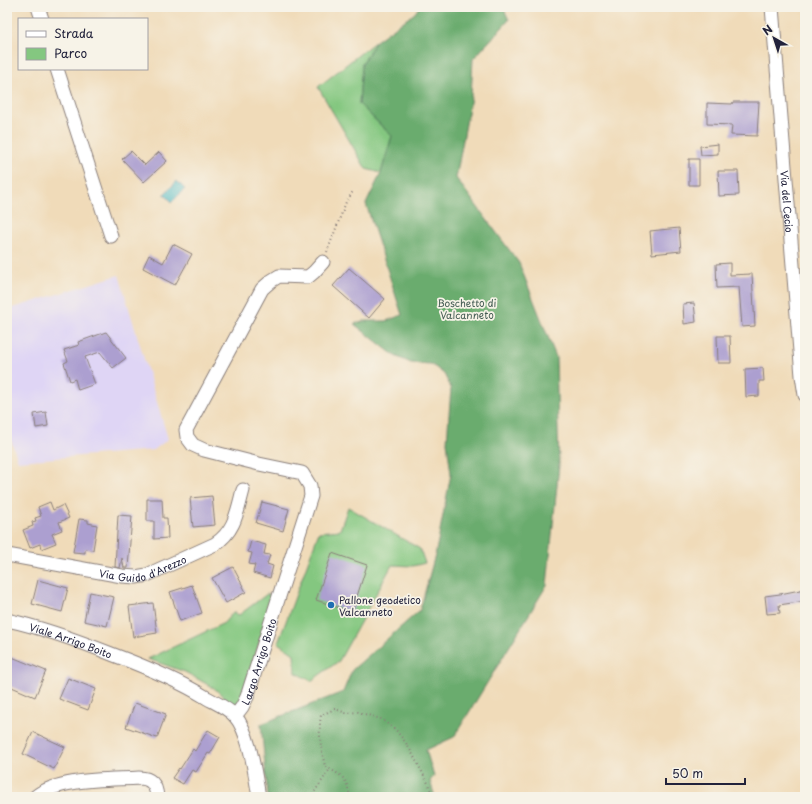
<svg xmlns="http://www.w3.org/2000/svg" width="812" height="804" viewBox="0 0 812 804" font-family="'Playpen Sans',sans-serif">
	<rect width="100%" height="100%" fill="#f7f3e8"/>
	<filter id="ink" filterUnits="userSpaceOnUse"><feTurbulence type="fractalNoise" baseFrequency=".025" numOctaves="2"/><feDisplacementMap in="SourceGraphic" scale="8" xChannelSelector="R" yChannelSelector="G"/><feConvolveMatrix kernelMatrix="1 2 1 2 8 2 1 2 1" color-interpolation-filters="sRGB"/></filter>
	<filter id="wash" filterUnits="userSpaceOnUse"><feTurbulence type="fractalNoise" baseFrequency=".012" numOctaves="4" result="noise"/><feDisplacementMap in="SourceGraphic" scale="16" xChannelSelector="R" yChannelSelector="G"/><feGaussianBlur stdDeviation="0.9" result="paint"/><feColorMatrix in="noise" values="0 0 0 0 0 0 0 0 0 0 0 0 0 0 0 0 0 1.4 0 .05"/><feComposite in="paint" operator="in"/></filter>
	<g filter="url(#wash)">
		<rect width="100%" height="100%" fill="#f0dbb9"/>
		<!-- built -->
		<path fill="#dfd5f5" d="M 119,275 L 168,439 L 154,450 L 18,461 L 7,428 L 7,310 Z"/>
		<!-- green -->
		<path fill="#84c780" stroke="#53745e" d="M 376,41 L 362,64 L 359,104 L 392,136 L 381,173 L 366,169 L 318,87 Z
			M 348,507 L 420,549 L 425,563 L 413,566 L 392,565 L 339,661 L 311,681 L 295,672 L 294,654 L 278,643 L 319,532 L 340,530 Z
			M 267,594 L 274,596 L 242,696 L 237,704 L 229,702 L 214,688 L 185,672 L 148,659 L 224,623 L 233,612 L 239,615 Z"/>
		<!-- forest -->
		<path fill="#6bac6e" stroke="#466754" d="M 419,7 L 503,7 L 509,20 L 473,59 L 471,97 L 456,178 L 519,263 L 556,357 L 559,465 L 547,585 L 454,737 L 426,750 L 434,776 L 430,781 L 435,797 L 268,797 L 261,724 L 343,692 L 352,670 L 420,610 L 436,551 L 451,474 L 447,442 L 451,388 L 444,374 L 431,364 L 411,363 L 395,356 L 354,324 L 364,321 L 386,321 L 402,315 L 366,204 L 381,173 L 392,136 L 359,104 L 362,64 L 376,41 L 415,13 Z"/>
		<!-- water -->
		<path fill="#47b6bf" stroke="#346c7d" d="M 177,181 L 185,189 L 172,202 L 164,194 Z"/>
		<g id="blocks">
			<!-- building -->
			<path fill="#ac9fd0" d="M 733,102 L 759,102 L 757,136 L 731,135 L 732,125 L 707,124 L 707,103 L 732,104 Z
				M 718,144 L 718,154 L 701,155 L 700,146 Z
				M 131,151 L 145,165 L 159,152 L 167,161 L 144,182 L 122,159 Z
				M 689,159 L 699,159 L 699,185 L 689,185 Z
				M 718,171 L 738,171 L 739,195 L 719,196 Z
				M 679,228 L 681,251 L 652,254 L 650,231 Z
				M 173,244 L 192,254 L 175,285 L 143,268 L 149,255 L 163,263 Z
				M 730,263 L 730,275 L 752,274 L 755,326 L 742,327 L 739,287 L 717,288 L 716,264 Z
				M 349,268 L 385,299 L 369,318 L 333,286 Z
				M 694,303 L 696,322 L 684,324 L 683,304 Z
				M 106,332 L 126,358 L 113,368 L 100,352 L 85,357 L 95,384 L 78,390 L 75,379 L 70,381 L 64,363 L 68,361 L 64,350 L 79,345 L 78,342 Z
				M 717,336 L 730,336 L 731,363 L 718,363 Z
				M 763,368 L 764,381 L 759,381 L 759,396 L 746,397 L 745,369 Z
				M 46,412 L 48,426 L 36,428 L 34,414 Z
				M 212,496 L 215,525 L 193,527 L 190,498 Z
				M 147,499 L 162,499 L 163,518 L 167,518 L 168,538 L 154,539 L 154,521 L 147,521 Z
				M 50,502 L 53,510 L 63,505 L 69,518 L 59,522 L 62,530 L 52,534 L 56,543 L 41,549 L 40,544 L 30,548 L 23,530 L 33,526 L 32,522 L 36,521 L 35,518 L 41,516 L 38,507 Z
				M 262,502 L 289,509 L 283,531 L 256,523 Z
				M 118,515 L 132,516 L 128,568 L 124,568 L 122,558 L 120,568 L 115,567 Z
				M 79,519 L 88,520 L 88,523 L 97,525 L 93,550 L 85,549 L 85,553 L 73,552 Z
				M 251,541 L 266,545 L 264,554 L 270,555 L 267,564 L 273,566 L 270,578 L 253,573 L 255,565 L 249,564 L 252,553 L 248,552 Z
				M 332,553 L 367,565 L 352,612 L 316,600 Z
				M 233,567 L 246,592 L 226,603 L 212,578 Z
				M 38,580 L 68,588 L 62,612 L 32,604 Z
				M 192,585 L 202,613 L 180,621 L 170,592 Z
				M 805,589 L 805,601 L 779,605 L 780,613 L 767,614 L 765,596 L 780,594 Z
				M 90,592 L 114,597 L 107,626 L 84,621 Z
				M 153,603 L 157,633 L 133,637 L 129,606 Z
				M 12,657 L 46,671 L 35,697 L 7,685 L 7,659 L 10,660 Z
				M 68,678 L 96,689 L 88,710 L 59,699 Z
				M 135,703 L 166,714 L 157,738 L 126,727 Z
				M 208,730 L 220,737 L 210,754 L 208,753 L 196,772 L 192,770 L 183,784 L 172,778 L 179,768 L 180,769 L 193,749 L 195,751 Z
				M 33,732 L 65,747 L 54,769 L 23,754 Z"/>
		</g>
	</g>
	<g filter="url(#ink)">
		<use href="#blocks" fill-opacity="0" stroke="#897e7a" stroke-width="1"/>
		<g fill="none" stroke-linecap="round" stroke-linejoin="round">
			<defs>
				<g id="minor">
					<path d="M 38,7 L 42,19"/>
					<path id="s1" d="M 772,7 L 802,376 L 805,395"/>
					<path d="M 57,69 L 111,236"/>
					<path id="s2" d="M 7,555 L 122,576 L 136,577 L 147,575 L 215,544 C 235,531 237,512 243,490"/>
					<path id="s3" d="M 7,620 C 44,628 79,641 114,655 C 146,667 178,680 207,698 C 216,703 228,708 235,716 C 250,733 255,775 259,797"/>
					<path id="s4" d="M 235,716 L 242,707 L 247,697 L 311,496 L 310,486 L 302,473 L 259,464 L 204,450 L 193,445 L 187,437 L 186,430 L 262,289 L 271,281 L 279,276 L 308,277 L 314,272 L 323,262"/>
					<path d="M 35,797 C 58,778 109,780 139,778 C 151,778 156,785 157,797"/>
				</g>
			</defs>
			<!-- minor casing -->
			<use href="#minor" stroke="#897e7a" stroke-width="15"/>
			<!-- path -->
			<path stroke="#897e7a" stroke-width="2" stroke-dasharray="1 3" stroke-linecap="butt" d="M 327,252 L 346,202 L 354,190
				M 309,797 L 313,794 L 330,769
				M 350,797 C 346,776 343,777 325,766 C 321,749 318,734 321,715 L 335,709 L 346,713 L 358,712 L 381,719 L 395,729 L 406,743 L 412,753 L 429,785 L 432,797"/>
			<!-- minor -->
			<use href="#minor" stroke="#fff" stroke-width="13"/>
		</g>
	</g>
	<!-- markers -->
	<circle fill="#1f6fb2" stroke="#f7f3e8" stroke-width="1.5" cx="331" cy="605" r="4"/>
	<g text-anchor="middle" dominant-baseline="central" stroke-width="3.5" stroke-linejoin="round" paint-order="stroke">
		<!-- street labels -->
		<g font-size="10" fill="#22223b" stroke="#f7f3e8">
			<text stroke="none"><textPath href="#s1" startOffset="195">Via del Cecio</textPath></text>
			<text stroke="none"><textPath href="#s2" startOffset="139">Via Guido d'Arezzo</textPath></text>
			<text stroke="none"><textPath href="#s3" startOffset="67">Viale Arrigo Boito</textPath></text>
			<text stroke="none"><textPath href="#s4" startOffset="60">Largo Arrigo Boito</textPath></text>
		</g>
		<!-- park labels -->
		<g font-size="10" fill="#445c53" stroke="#f7f3e8">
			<text x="467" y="302">Boschetto di<tspan x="467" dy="12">Valcanneto</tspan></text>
		</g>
		<!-- poi labels -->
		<g font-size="10" fill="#22223b" stroke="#f7f3e8" text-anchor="start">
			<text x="339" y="599">Pallone geodetico<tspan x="339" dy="12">Valcanneto</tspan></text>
		</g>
	</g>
	<!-- margin -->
	<rect width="812" height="804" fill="none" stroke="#f7f3e8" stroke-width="24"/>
	<!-- legend -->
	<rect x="18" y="18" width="130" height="52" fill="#f7f3e8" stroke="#a29fa3"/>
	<rect x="26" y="31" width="20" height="6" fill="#ffffff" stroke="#a29fa3"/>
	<text x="54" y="38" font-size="12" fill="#22223b">Strada</text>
	<rect x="26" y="48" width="20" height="12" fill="#84c780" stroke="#a29fa3"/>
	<text x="54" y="58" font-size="12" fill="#22223b">Parco</text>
	<!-- north arrow -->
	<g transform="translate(774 38) rotate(321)" stroke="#f7f3e8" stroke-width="3" paint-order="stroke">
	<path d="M0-3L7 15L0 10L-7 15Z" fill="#22223b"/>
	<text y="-6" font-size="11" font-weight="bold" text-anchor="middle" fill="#22223b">N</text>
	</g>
	<!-- scale -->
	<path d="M666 778v6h79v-6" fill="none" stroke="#22223b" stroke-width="2"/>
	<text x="672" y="778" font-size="12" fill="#22223b" stroke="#f7f3e8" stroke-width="3" paint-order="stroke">50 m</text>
</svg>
